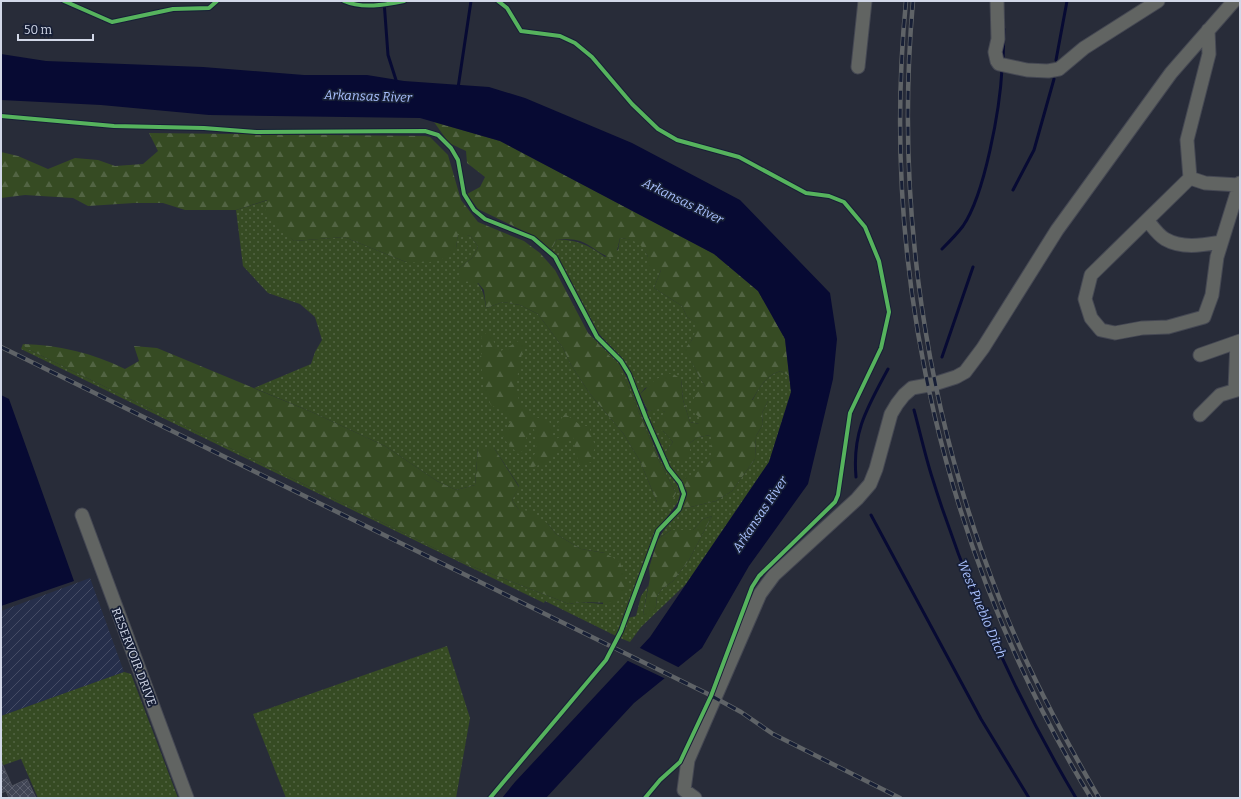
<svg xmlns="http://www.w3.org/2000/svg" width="1241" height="799" viewBox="0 0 1241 799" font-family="Bitter,serif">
	<defs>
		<pattern id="industrial-furrows" width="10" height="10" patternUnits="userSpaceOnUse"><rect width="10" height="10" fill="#262f4b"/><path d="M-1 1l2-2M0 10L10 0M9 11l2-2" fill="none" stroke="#454c65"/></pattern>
		<pattern id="grass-dots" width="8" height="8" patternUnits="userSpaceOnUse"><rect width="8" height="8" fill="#364b23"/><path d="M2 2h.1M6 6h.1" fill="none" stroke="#526443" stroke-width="1.8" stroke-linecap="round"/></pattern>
		<pattern id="forest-firs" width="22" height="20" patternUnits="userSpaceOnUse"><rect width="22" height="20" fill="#364b23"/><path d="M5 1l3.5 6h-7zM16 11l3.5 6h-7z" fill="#526443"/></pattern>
		<pattern id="building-cross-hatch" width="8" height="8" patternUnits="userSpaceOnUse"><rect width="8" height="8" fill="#404554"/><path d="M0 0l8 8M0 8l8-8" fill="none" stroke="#5b5f6d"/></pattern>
	</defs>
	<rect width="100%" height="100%" fill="#282c39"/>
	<!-- industrial -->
	<path fill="url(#industrial-furrows)" d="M 90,578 L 124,672 L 1,716 L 1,611 Z"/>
	<!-- grass -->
	<path fill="url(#grass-dots)" d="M 268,200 L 284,229 L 294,241 L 344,237 L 406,262 L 456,248 L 458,233 L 471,236 L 478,247 L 472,258 L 459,268 C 478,283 483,283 486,308 L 503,302 L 520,305 L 538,314 L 563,348 L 571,365 L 590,394 L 623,433 L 640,461 L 657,502 L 676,493 L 659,461 L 626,381 L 588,333 L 619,363 L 629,382 L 659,458 L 678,486 L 680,494 L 678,502 L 657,531 L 616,636 L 545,601 L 544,603 L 21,349 L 23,344 L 26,348 L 471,566 L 569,604 L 580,602 L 603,604 L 605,553 L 581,549 L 556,534 L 548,524 L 519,510 L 512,500 L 519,486 L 494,448 L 478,448 L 475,485 L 456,490 L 437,481 L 385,446 L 314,413 L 254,388 L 311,364 L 315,352 L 322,340 L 315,317 L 300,304 L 268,293 L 243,266 L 236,210 Z
		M 620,238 L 634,240 L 643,246 L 648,257 L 661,270 L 654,288 L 682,306 L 687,317 L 699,324 L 692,340 L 685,350 C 693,362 697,374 705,386 L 699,417 L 699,424 L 690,422 L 683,400 L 681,379 L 645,388 L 640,394 L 622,358 L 598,333 L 558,258 L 551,250 L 557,239 C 579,241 587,244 605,257 L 618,250 Z
		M 781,371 L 789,376 L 791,392 L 769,462 L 686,584 L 641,627 L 630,642 L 620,638 L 628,618 L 636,616 L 641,596 L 648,586 L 643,614 L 650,616 L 656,607 L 657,596 L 662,589 L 673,581 L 689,560 L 712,516 L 703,519 L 693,530 L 671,530 L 659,538 L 666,527 L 682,509 L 716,501 L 732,491 L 755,459 L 756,436 L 763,424 L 762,413 L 768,401 L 752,401 C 759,388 766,375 781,371 Z
		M 659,408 L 665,412 L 663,431 L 673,442 L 665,453 L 690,452 L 690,443 L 698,437 L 711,435 L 711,460 L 699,472 L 683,479 L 687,492 L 669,466 L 645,412 Z
		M 447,646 L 470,718 L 456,798 L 286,798 L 253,714 Z
		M 124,672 L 131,674 L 178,798 L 38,798 L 21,759 L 1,766 L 1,716 Z"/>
	<!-- forest -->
	<path fill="url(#forest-firs)" d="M 434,122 L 500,141 L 714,254 L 758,291 L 785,339 L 789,376 L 781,371 C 766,375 760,387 752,400 L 768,401 L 762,413 L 763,424 L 756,436 L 755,459 L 732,491 L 716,501 L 682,509 L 687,492 L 682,479 L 699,471 L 711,460 L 711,435 L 698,437 L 690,443 L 690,452 L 684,460 L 671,462 L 665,453 L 673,442 L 663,431 L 655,430 L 654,425 L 665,412 L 659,409 L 648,411 L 640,394 L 656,379 L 672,373 L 681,379 L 683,400 L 690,422 L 699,424 L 699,417 L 693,412 C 691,400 695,393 705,386 C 697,374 693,362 684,350 L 692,340 L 698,324 L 687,317 L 682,306 L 654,288 L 661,270 L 646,266 L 648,257 C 642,243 635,240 620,238 L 615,259 C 601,256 593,246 580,241 C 573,239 565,239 557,239 L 551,250 L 536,237 L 478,209 L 467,194 L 480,187 L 485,177 L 467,163 L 466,151 L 449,143 Z
		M 149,133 L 425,136 L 430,137 L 448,155 L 461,200 L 478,222 L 524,241 L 540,253 L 555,270 L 588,333 L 613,360 L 626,381 L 659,461 L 676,493 L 665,513 L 657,502 L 640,461 L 623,433 L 590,394 L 571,365 L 563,348 L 538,314 L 520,305 L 503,302 L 486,308 L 484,290 L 478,283 L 460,283 L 459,268 L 472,258 L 478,247 L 471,236 L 458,234 L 456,248 L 450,257 L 426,263 L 406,262 L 344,237 L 294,241 L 265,211 L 267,200 L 236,210 L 185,210 L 163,203 L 134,203 L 88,206 L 73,198 L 25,195 L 1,198 L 1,152 L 18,156 L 48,169 L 75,158 L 98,160 L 115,166 L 143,164 L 158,151 Z
		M 488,332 C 495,337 492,345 501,351 L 522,339 L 525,340 C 521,362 506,400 531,415 C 536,418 544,419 549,420 L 554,440 L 560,437 L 558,423 L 565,414 L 582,426 L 589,426 L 595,446 L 591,462 L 579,466 L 573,437 L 544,463 L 531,468 L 528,462 L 537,451 L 534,429 L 528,430 L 524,450 L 518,454 L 503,438 L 504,431 L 511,422 L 509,415 L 491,405 L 485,391 L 480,357 L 483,351 L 481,336 Z
		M 23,344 C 60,345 92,353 125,369 L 139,361 L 134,346 L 157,348 L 314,413 L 385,446 L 437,481 L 456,490 L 475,485 L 478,448 L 494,448 L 519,487 L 512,500 L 519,510 L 531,511 L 548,524 L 556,534 L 581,549 L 605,553 L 620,562 L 628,588 L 616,603 L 580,602 L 569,604 L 471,566 L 26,348 Z
		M 712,516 L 689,560 L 673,581 L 662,589 L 657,596 L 656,607 L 650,617 L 643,614 L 650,578 L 649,568 L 658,539 L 671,530 L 693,530 L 703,519 Z"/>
	<!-- water -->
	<path fill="#070a33" d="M 1,54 L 46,61 L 203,67 L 304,75 L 367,75 L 404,81 L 489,87 L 525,98 L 632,143 L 740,200 L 830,293 L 837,339 L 833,379 L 808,484 L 749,566 L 702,648 L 634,703 L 546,798 L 502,798 L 515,782 L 650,637 L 769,462 L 791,392 L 785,339 L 758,291 L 714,254 L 500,141 L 420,118 L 209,115 L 101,105 L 1,100 Z
		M 1,395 L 9,399 L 74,581 L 1,606 Z"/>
	<!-- pier -->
	<path fill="#282c39" d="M 638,647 L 680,668 L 666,679 L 626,660 Z"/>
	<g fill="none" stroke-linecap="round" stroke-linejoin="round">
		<!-- stream -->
		<path stroke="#070a33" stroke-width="3" d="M 384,1 L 388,55 L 396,80
			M 1056,60 L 1067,1
			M 1003,61 L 1004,29
			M 458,88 L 471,1
			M 1013,190 L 1034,150 L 1054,79
			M 942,249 C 949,242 957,234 963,226 C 985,194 1000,108 1002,69
			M 942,357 L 973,267
			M 914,410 C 920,432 925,455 932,477 C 967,589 1016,697 1076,798
			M 856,477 C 852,432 867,408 888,369
			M 871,515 L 981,719 L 1029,798"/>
	</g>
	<!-- building -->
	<path fill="url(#building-cross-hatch)" stroke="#4d515c" d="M 1,761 L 12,786 L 27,779 L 36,798 L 9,798 L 6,791 L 1,793 Z"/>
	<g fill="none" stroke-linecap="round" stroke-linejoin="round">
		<defs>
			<path id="minor" d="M 997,1 L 998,39 L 995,52 L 997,61 L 999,64 L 1027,70 L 1048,71 L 1059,69 L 1084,48 L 1158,1
				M 1208,30 L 1209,54 L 1187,140 L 1190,178 L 1091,275 L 1085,299 L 1091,318 L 1101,330 L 1115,333 L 1142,328 L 1168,327 L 1204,317 L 1212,295 L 1217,257 L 1240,183
				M 858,67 L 865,1
				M 1190,178 L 1205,183 L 1239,185
				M 1147,220 C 1152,226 1158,235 1165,239 C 1182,249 1203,245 1221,242
				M 1200,355 L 1240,341
				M 1235,389 L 1237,342
				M 1200,415 L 1220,395 L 1240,389
				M 82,515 L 187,798
				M 695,798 L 684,790 L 688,760 L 760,594 L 774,575 L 857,499 L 870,484 L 876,469 L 891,414 L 897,404 L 904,395 L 912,388 L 934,384 L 956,377 L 965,372 L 983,348 L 1057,230 L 1171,73 L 1234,1"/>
		</defs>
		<!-- minor casing -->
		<use href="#minor" stroke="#454853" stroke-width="15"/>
		<!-- minor -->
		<use href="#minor" stroke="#616462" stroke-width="13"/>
		<defs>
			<path id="rail" d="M 906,1 C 879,277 947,562 1091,798
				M 913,1 C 895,204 925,411 1000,600 C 1027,669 1062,734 1099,798
				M 1,347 L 706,693 L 741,712 L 773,734 L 900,798"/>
		</defs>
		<!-- rail casing -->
		<use href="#rail" stroke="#5f6367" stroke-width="4.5"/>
		<!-- rail -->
		<use href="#rail" stroke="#171f36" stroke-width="3" stroke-dasharray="9" stroke-linecap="butt"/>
		<defs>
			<path id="cycleway" d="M 64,1 L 112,22 L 173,9 L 209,8 L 217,1
				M 344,1 C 362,9 385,5 404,1
				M 498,1 L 507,8 L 521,31 L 560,36 L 575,43 L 592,57 L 632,104 L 658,129 L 677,140 L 739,157 L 806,193 L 829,196 L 844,202 L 865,227 L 879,261 L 889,312 L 881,348 L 850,413 L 838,495 L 835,502 L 759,576 L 752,587 L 711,696 L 680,762 L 660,780 L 645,798
				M 1,116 L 114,126 L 204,128 L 256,132 L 425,131 L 438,135 L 451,148 L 458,160 L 464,194 L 474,210 L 485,219 L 533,238 L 555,257 L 597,337 L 621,361 L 629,374 L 646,418 L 668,468 L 680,483 L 684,494 L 679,509 L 658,531 L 621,631 L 606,660 L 490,798"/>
		</defs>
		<!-- cycleway casing -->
		<use href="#cycleway" stroke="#171f36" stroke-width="6"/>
		<!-- cycleway -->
		<use href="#cycleway" stroke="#56b35d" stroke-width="4"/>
	</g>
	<g text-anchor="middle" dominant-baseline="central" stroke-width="3.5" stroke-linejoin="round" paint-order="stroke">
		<!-- street labels -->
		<g font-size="12" fill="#d2d8e8" stroke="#171f36">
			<text transform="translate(134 657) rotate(69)">RESERVOIR DRIVE</text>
		</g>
		<!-- water labels -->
		<g font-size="13" font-style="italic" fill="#a9c0fe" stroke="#171f36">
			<text transform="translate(368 96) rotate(2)">Arkansas River</text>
			<text transform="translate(683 201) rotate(26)">Arkansas River</text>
			<text transform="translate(760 514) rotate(-56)">Arkansas River</text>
			<text transform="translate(982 609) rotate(67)">West Pueblo Ditch</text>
		</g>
	</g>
	<!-- border -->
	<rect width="1241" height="799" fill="none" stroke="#d2d8e8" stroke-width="4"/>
	<!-- scale -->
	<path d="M18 34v6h75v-6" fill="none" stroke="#d2d8e8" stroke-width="2"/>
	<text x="24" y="34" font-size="12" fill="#d2d8e8" stroke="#171f36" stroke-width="3" paint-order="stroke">50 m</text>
</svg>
